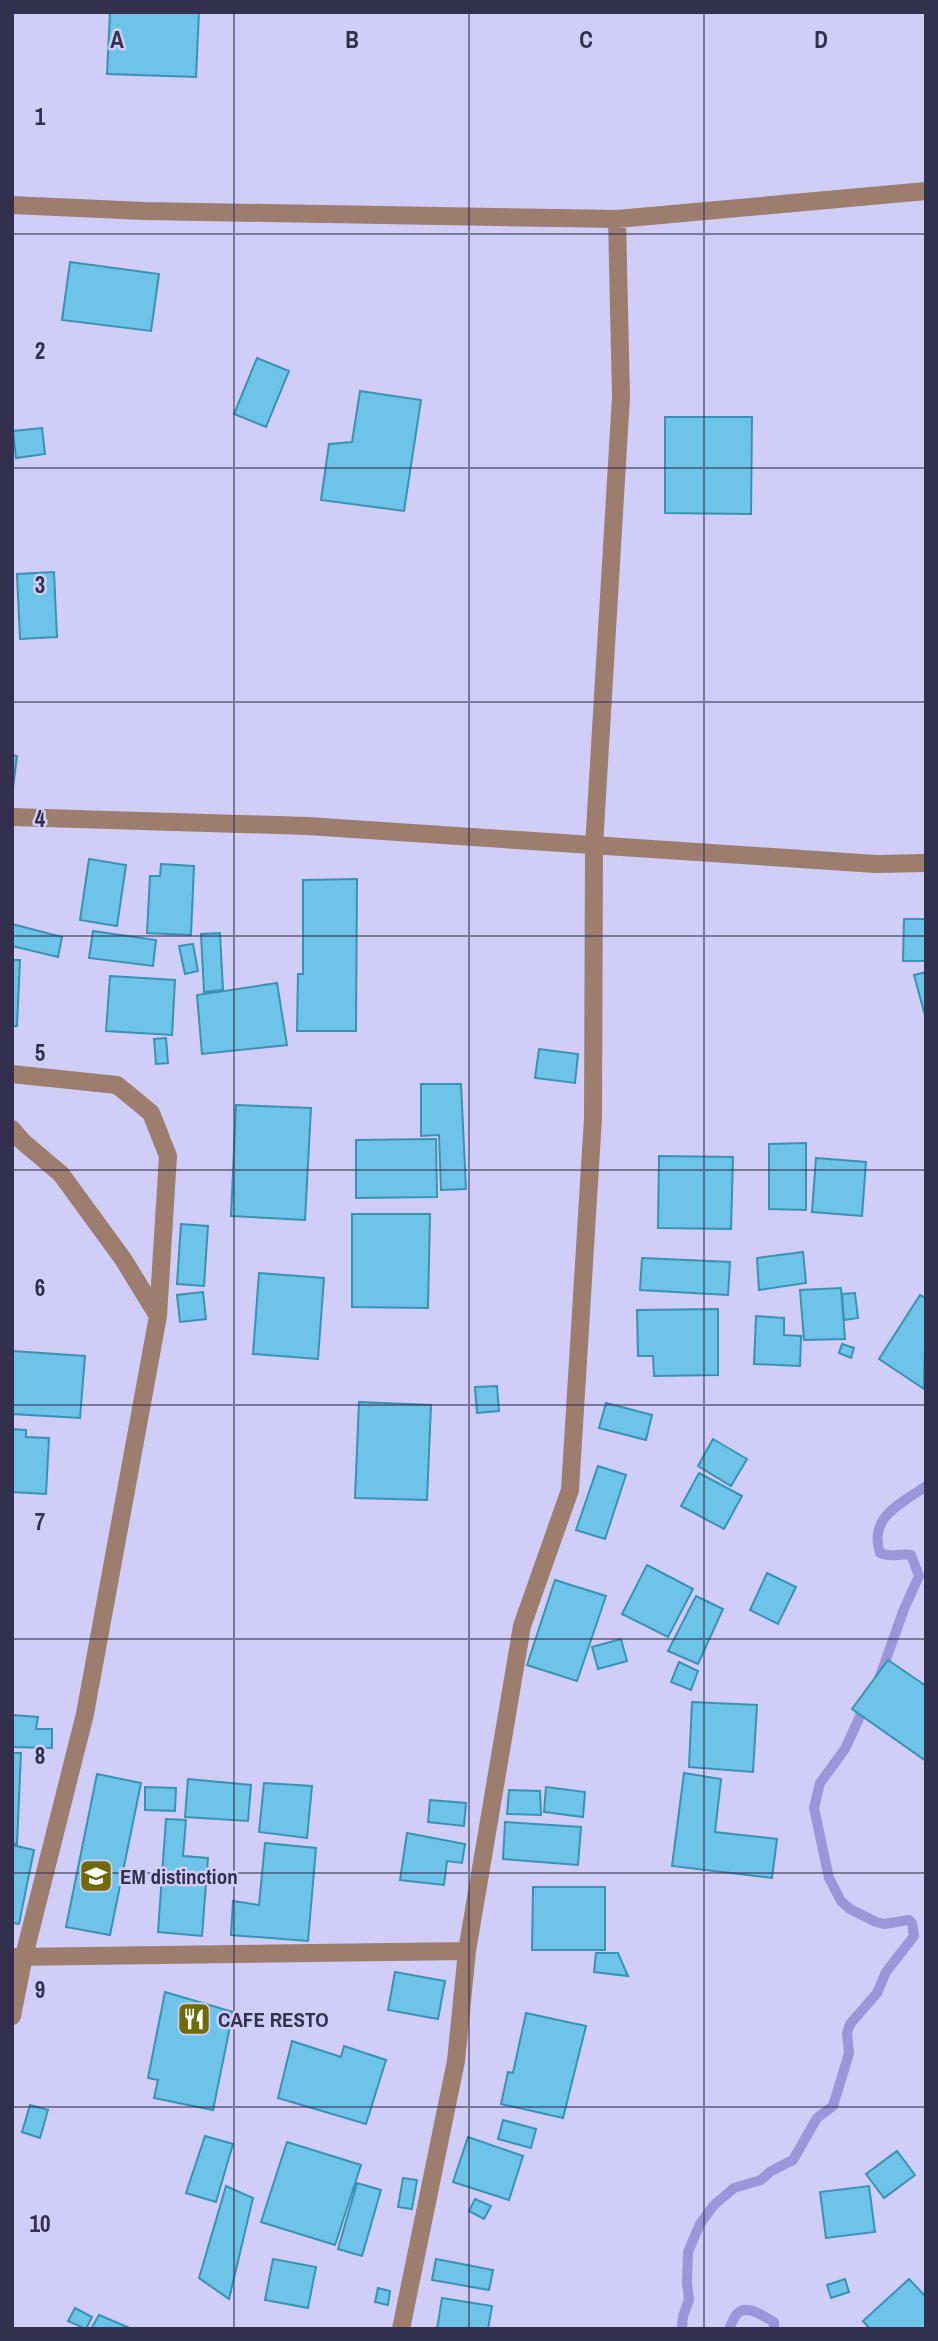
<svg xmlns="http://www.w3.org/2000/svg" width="938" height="2341" viewBox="0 0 938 2341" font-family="'Archivo Narrow',sans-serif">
	<rect width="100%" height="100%" fill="#d0cef9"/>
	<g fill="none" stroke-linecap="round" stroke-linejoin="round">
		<!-- stream -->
		<path stroke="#9b95da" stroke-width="10" d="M 879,1679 L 904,1609 L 919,1576 L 911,1555 C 899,1553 891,1558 880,1553 C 868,1517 901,1504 926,1486
			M 682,2329 L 683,2316 L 689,2300 L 687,2283 L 688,2252 L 700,2224 L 714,2205 L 734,2188 L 761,2180 L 771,2171 L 793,2160 L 817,2118 L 833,2106 L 849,2053 L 847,2033 L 850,2024 L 877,1993 L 886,1972 L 914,1936 L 912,1923 L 909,1920 L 884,1924 L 876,1922 L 850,1909 L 841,1901 L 829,1878 L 814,1808 L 820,1783 L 845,1749 L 866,1703
			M 729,2329 C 732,2324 733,2318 737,2314 C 747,2303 764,2317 774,2322 L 774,2329"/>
	</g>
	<!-- building -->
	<path fill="#6ec4e8" stroke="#3992b4" stroke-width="2" d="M 110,12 L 199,12 L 196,77 L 107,74 Z
		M 70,262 L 159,274 L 151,331 L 62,320 Z
		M 257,358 L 289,371 L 266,427 L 234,414 Z
		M 360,391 L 421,400 L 404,511 L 321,500 L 329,444 L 352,442 Z
		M 665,417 L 752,417 L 751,514 L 665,513 Z
		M 42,428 L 45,454 L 16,458 L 13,431 Z
		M 54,572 L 57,637 L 20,639 L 17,574 Z
		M 12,755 L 17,756 L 13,788 L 12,788 Z
		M 89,859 L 126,865 L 117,926 L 80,920 Z
		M 161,864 L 194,866 L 191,935 L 147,933 L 150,876 L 160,876 Z
		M 357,879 L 356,1031 L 297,1031 L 298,974 L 303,974 L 303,880 Z
		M 904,919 L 926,919 L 926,961 L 903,961 Z
		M 12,924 L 62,937 L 58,957 L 12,946 Z
		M 93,931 L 156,940 L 153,966 L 89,958 Z
		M 220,933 L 223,990 L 204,992 L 201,934 Z
		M 193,944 L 198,971 L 185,974 L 179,946 Z
		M 12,960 L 20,960 L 17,1026 L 12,1026 Z
		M 926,972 L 926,1019 L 914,975 Z
		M 110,976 L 175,980 L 172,1035 L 106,1031 Z
		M 277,983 L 287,1045 L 202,1054 L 197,995 Z
		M 166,1038 L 168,1063 L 156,1064 L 154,1039 Z
		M 539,1049 L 578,1054 L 575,1083 L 535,1078 Z
		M 421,1084 L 461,1084 L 466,1189 L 441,1190 L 439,1135 L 421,1136 Z
		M 236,1105 L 311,1108 L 305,1220 L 231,1216 Z
		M 436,1139 L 437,1197 L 356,1198 L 356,1140 Z
		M 806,1143 L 806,1210 L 769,1209 L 769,1144 Z
		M 659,1156 L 733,1157 L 731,1229 L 658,1228 Z
		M 816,1158 L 866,1162 L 862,1216 L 812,1212 Z
		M 352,1214 L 430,1214 L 428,1308 L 352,1307 Z
		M 181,1224 L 208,1226 L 204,1286 L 177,1284 Z
		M 803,1252 L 806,1283 L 759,1290 L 757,1258 Z
		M 642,1258 L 730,1262 L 728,1295 L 640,1290 Z
		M 259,1273 L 324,1278 L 318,1359 L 253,1354 Z
		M 841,1288 L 845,1339 L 804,1340 L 800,1290 Z
		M 203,1292 L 206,1319 L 180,1322 L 177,1295 Z
		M 855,1293 L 858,1318 L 844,1320 L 842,1294 Z
		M 920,1295 L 926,1298 L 924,1389 L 879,1359 Z
		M 718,1309 L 718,1375 L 654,1376 L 653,1356 L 638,1356 L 637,1310 Z
		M 756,1316 L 784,1318 L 784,1335 L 801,1336 L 800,1366 L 754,1364 Z
		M 842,1344 L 854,1348 L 851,1358 L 839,1353 Z
		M 12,1351 L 85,1356 L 80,1418 L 12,1414 Z
		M 497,1386 L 499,1411 L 477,1413 L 475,1387 Z
		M 359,1402 L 431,1405 L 427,1500 L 355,1498 Z
		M 606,1403 L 652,1415 L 646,1440 L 599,1428 Z
		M 12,1429 L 26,1430 L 26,1437 L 49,1438 L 46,1494 L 12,1492 Z
		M 713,1439 L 747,1459 L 731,1486 L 698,1466 Z
		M 598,1466 L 626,1475 L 605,1539 L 576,1530 Z
		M 699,1473 L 742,1496 L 724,1529 L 681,1506 Z
		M 647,1565 L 693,1589 L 668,1637 L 622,1614 Z
		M 767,1573 L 796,1587 L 778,1624 L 750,1610 Z
		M 555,1580 L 606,1596 L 577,1681 L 527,1665 Z
		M 696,1596 L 723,1609 L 698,1664 L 668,1651 Z
		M 621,1639 L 627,1661 L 598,1669 L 592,1647 Z
		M 888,1660 L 926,1686 L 926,1761 L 852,1709 Z
		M 679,1662 L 698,1671 L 691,1690 L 671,1682 Z
		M 692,1702 L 757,1705 L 753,1772 L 689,1767 Z
		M 12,1715 L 38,1717 L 36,1729 L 52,1729 L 52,1748 L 12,1747 Z
		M 12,1753 L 21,1753 L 17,1844 L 12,1843 Z
		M 684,1773 L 721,1779 L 715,1832 L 777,1839 L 772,1878 L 672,1866 Z
		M 97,1774 L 141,1783 L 110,1935 L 66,1927 Z
		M 188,1779 L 251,1785 L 248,1821 L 185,1817 Z
		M 264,1783 L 312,1786 L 307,1838 L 259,1832 Z
		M 145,1787 L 176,1788 L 175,1811 L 145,1810 Z
		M 546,1787 L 585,1792 L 583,1817 L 544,1812 Z
		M 509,1790 L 540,1791 L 541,1815 L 507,1814 Z
		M 430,1800 L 466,1803 L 464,1826 L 428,1822 Z
		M 166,1819 L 186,1820 L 183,1856 L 208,1858 L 202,1936 L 158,1932 Z
		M 505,1822 L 581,1827 L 578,1865 L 503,1859 Z
		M 407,1833 L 465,1844 L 462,1863 L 447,1861 L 444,1885 L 400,1880 Z
		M 265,1843 L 316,1848 L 308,1941 L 231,1935 L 233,1901 L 259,1905 Z
		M 12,1845 L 34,1850 L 19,1924 L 12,1923 Z
		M 533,1887 L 605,1887 L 605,1950 L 532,1950 Z
		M 596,1953 L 618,1953 L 628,1976 L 594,1972 Z
		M 395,1972 L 445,1981 L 438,2019 L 388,2010 Z
		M 165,1992 L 233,2012 L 213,2110 L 154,2098 L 158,2080 L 148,2078 Z
		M 526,2013 L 586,2026 L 563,2118 L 501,2104 L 508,2072 L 513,2073 Z
		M 292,2041 L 341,2057 L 344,2046 L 386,2060 L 366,2124 L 278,2098 Z
		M 30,2105 L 48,2110 L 40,2138 L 22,2132 Z
		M 503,2120 L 536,2129 L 531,2148 L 498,2139 Z
		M 205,2136 L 233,2144 L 216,2202 L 186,2193 Z
		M 468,2137 L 523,2156 L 509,2200 L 453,2182 Z
		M 287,2142 L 361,2165 L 335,2245 L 261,2222 Z
		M 897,2151 L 915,2175 L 884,2198 L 866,2174 Z
		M 403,2178 L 417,2180 L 412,2209 L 398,2207 Z
		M 357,2183 L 381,2190 L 362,2256 L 338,2249 Z
		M 226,2186 L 253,2198 L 229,2299 L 199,2278 Z
		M 869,2186 L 875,2232 L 826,2238 L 820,2192 Z
		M 475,2199 L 491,2206 L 484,2219 L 469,2211 Z
		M 273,2259 L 316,2267 L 308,2308 L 265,2300 Z
		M 436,2259 L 493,2270 L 489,2290 L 432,2280 Z
		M 845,2279 L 849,2292 L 831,2298 L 827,2285 Z
		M 909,2279 L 926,2297 L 926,2329 L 870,2329 L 863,2321 Z
		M 378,2288 L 390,2291 L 388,2305 L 375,2302 Z
		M 442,2298 L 492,2306 L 488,2329 L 437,2329 Z
		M 75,2308 L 92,2317 L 86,2329 L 68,2321 Z
		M 99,2315 L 132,2329 L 91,2329 Z"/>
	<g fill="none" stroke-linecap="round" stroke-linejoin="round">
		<!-- minor -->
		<path stroke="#9c7d6e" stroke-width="18" d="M 12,205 L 144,211 L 617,219 L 926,191
			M 12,817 L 308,826 L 876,864 L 926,863
			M 12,1074 L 117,1085 L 151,1113 L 168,1156 L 158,1316 L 85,1714 L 24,1956 L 12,2016
			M 12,1129 L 22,1141 L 61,1174 L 123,1259 L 158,1316
			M 12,1957 L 467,1951
			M 401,2329 L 456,2061 L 467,1951 L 522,1626 L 570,1490 L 593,1118 L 594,846 L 621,397 L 617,219"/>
	</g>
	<!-- grid -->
	<path fill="none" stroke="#32304c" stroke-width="2" stroke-opacity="0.55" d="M 234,12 L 234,2329M 469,12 L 469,2329M 704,12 L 704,2329M 12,234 L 926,234M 12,468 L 926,468M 12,702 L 926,702M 12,936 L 926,936M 12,1170 L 926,1170M 12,1405 L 926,1405M 12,1639 L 926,1639M 12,1873 L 926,1873M 12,2107 L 926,2107"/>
	<!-- icons -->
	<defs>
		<symbol id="school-square" viewBox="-11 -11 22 22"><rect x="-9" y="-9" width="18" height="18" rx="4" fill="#6f6b08" stroke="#d0cef9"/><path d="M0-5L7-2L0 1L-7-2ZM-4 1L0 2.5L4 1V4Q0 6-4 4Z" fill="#fff"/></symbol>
		<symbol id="restaurant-square" viewBox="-11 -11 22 22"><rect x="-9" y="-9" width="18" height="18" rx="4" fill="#6f6b08" stroke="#d0cef9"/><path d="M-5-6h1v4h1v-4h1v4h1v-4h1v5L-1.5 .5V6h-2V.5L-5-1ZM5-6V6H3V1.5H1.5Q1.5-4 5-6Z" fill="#fff"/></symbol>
	</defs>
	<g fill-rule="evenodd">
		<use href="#school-square" x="77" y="1857" width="38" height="38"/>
		<use href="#restaurant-square" x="175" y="2000" width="38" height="38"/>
	</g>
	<g text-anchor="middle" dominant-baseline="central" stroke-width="5" stroke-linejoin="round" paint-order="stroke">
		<!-- poi labels -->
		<g font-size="21" font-weight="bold" fill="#32304c" stroke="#d0cef9" text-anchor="start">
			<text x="120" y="1876">EM distinction</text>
			<text x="218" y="2019">CAFE RESTO</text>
		</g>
	</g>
	<g font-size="23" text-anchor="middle" font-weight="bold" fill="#32304c" stroke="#d0cef9" stroke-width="5" stroke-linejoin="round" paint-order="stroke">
		<text x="117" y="48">A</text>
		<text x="352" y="48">B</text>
		<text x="586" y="48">C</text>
		<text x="821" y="48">D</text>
		<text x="40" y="125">1</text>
		<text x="40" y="359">2</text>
		<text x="40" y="593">3</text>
		<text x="40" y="827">4</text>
		<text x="40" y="1061">5</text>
		<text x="40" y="1296">6</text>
		<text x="40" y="1530">7</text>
		<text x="40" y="1764">8</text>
		<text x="40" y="1998">9</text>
		<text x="40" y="2232">10</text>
	</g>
	<!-- border -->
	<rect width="938" height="2341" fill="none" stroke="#32304c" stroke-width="28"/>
</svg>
